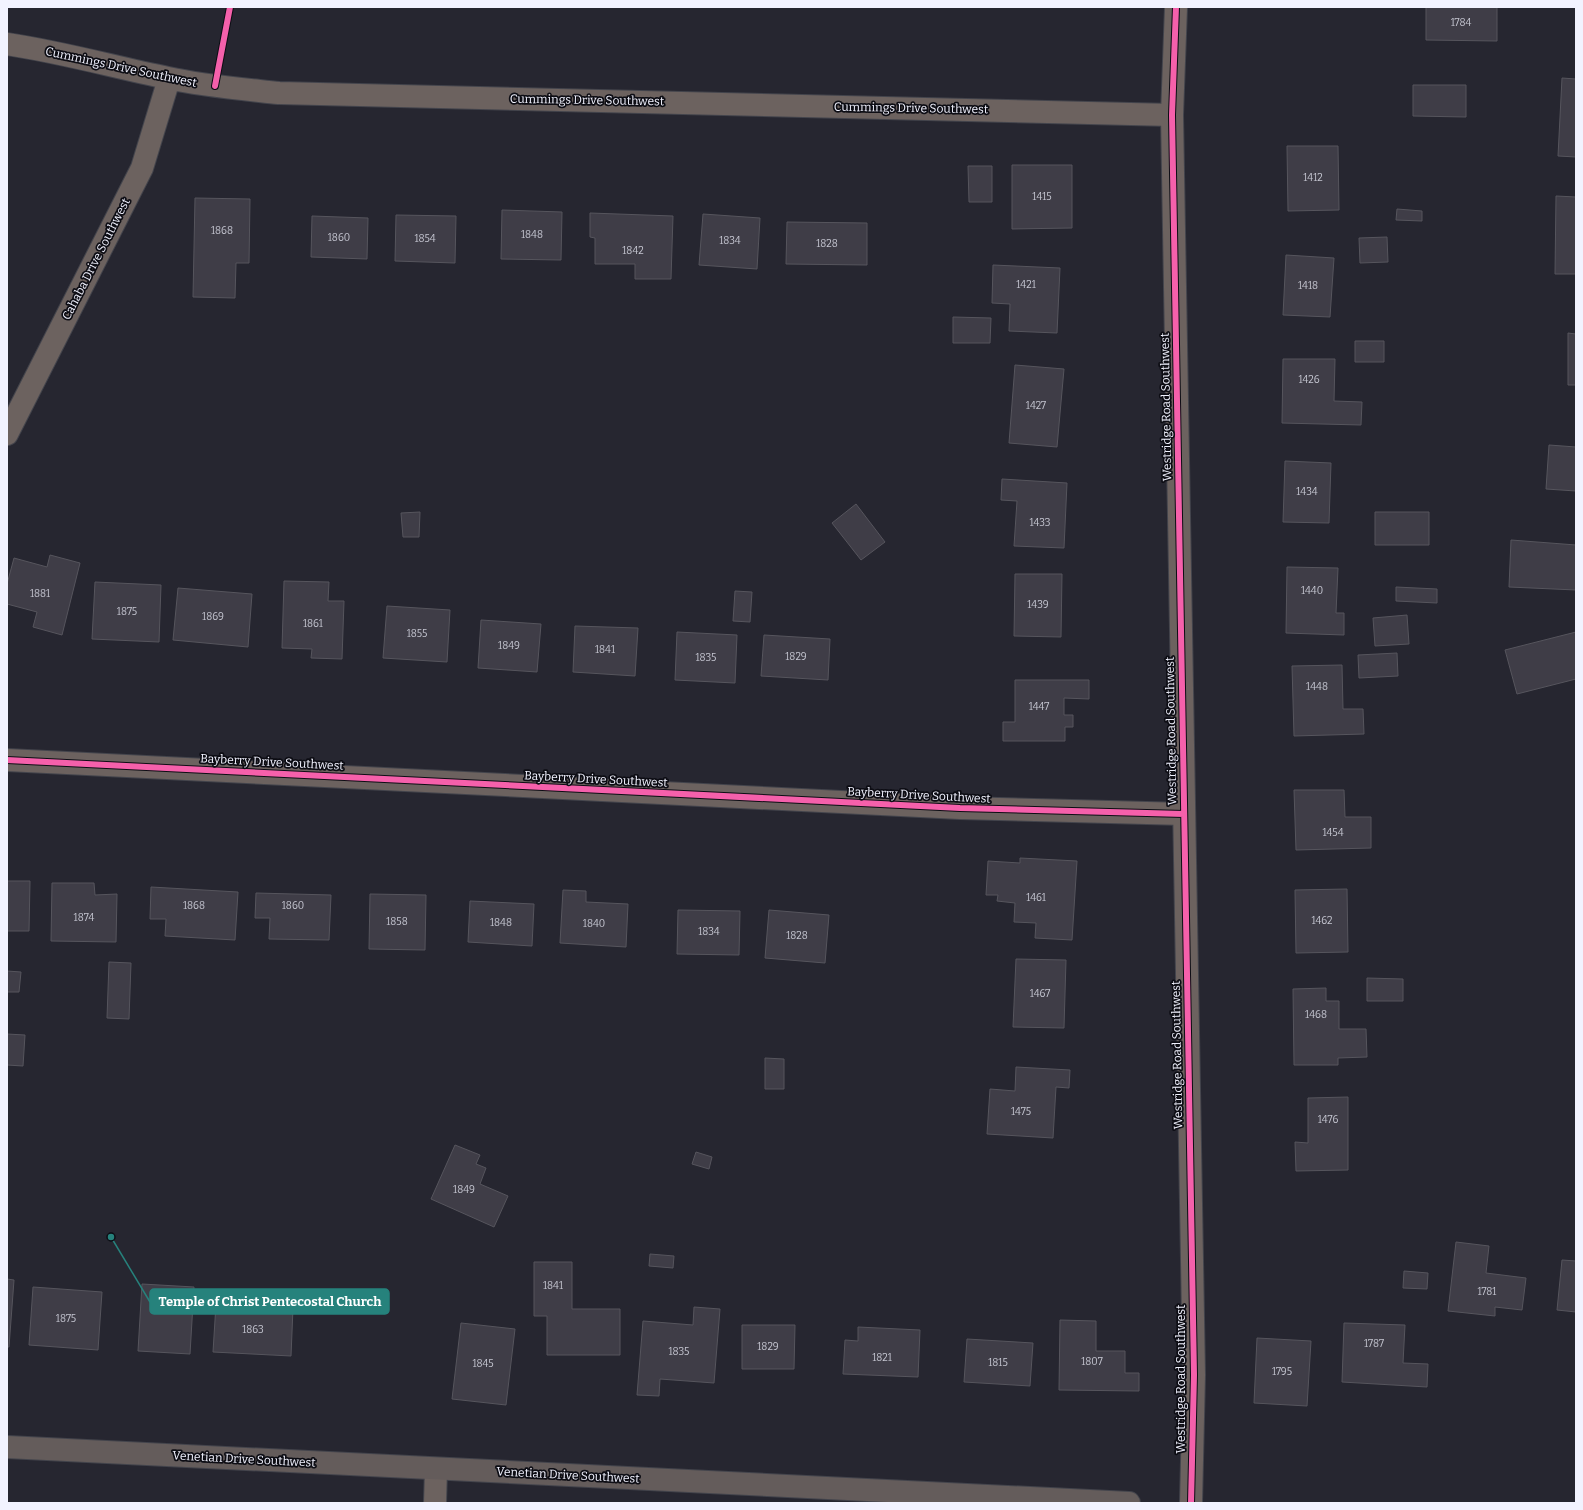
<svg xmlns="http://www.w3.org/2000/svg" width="1583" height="1510" viewBox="0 0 1583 1510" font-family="Bitter,serif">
	<rect width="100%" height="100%" fill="#262630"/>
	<!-- building -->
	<path fill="#3f3d47" stroke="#56555d" d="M 1426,7 L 1497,7 L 1497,41 L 1426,40 Z
		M 1562,78 L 1576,79 L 1576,157 L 1558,156 Z
		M 1413,85 L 1466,85 L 1466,117 L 1413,116 Z
		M 1287,146 L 1338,146 L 1339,210 L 1288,211 Z
		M 1012,165 L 1072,165 L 1072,228 L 1012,229 Z
		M 968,166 L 992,166 L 992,202 L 969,202 Z
		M 1556,196 L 1576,197 L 1576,274 L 1555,274 Z
		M 195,198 L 250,199 L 249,263 L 236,263 L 235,298 L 193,297 Z
		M 1397,209 L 1422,211 L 1422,221 L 1396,220 Z
		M 502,210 L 562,212 L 561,260 L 501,259 Z
		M 590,213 L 673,216 L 671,279 L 635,279 L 635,264 L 595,264 L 595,238 L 590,237 Z
		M 703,214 L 760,218 L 757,269 L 699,265 Z
		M 396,215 L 456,216 L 455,263 L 395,261 Z
		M 312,216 L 368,218 L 367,259 L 311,257 Z
		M 787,222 L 867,223 L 867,265 L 786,264 Z
		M 1387,237 L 1388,262 L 1360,263 L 1359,238 Z
		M 1286,255 L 1334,258 L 1330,317 L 1283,315 Z
		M 993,265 L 1060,268 L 1057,333 L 1009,331 L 1010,304 L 992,303 Z
		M 953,317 L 991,318 L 990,343 L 953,343 Z
		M 1568,333 L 1576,334 L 1576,385 L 1568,385 Z
		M 1355,341 L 1384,341 L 1384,362 L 1355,362 Z
		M 1283,359 L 1335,359 L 1334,401 L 1362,402 L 1361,425 L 1282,423 Z
		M 1015,365 L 1064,369 L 1057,447 L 1009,443 Z
		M 1549,445 L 1576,447 L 1576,491 L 1546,489 Z
		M 1285,461 L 1331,463 L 1329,523 L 1283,522 Z
		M 1002,479 L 1067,483 L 1064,548 L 1014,546 L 1017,501 L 1001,500 Z
		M 856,504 L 885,542 L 861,560 L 832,523 Z
		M 420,512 L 419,537 L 403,537 L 401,513 Z
		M 1375,512 L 1429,512 L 1429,545 L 1375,545 Z
		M 1511,540 L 1576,545 L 1576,590 L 1509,587 Z
		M 50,555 L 80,563 L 62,635 L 33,627 L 37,612 L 7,604 L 7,584 L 14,558 L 47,567 Z
		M 1287,567 L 1338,568 L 1336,613 L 1344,613 L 1344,635 L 1286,633 Z
		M 1015,574 L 1062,574 L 1061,637 L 1014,636 Z
		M 284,581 L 329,582 L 328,601 L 344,601 L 342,659 L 311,658 L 312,649 L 282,648 Z
		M 95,582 L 161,585 L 159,642 L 92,639 Z
		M 1396,587 L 1437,589 L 1437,603 L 1396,601 Z
		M 178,588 L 252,594 L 248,647 L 173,640 Z
		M 735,591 L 752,592 L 750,622 L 733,621 Z
		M 387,606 L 450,610 L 447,662 L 383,658 Z
		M 1407,615 L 1409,644 L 1375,646 L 1373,618 Z
		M 481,620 L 541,624 L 537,672 L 478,668 Z
		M 575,626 L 638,628 L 635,676 L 573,672 Z
		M 677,632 L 737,635 L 735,683 L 675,680 Z
		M 1576,632 L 1576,679 L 1517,694 L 1505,650 Z
		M 764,635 L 830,639 L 828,680 L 761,676 Z
		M 1397,653 L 1398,676 L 1359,678 L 1358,655 Z
		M 1342,665 L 1343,709 L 1363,709 L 1364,734 L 1294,736 L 1292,666 Z
		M 1015,680 L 1089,680 L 1089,699 L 1064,698 L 1064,715 L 1073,715 L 1073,727 L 1065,727 L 1065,741 L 1003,741 L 1003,722 L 1015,722 Z
		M 1294,790 L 1344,790 L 1345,817 L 1371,817 L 1371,848 L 1296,850 Z
		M 1020,858 L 1077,861 L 1072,940 L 1035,938 L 1036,923 L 1014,922 L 1015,903 L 997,901 L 998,895 L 986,895 L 988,861 L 1020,863 Z
		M 7,881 L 30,881 L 29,931 L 7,931 Z
		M 52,883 L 94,883 L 95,895 L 117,894 L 116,942 L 51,941 Z
		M 151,887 L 238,892 L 235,940 L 165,936 L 166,919 L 150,919 Z
		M 1347,889 L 1348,952 L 1296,953 L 1295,890 Z
		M 563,890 L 586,891 L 586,902 L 628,904 L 626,947 L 560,943 Z
		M 256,893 L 331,895 L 329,940 L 269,939 L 270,918 L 255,918 Z
		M 370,894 L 426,895 L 425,950 L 369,949 Z
		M 470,901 L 534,904 L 532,946 L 468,942 Z
		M 678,910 L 740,911 L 739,955 L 677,954 Z
		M 769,910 L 829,915 L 825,963 L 765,958 Z
		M 1016,959 L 1066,960 L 1064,1028 L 1013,1027 Z
		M 109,962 L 131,963 L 129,1019 L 107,1018 Z
		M 7,971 L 21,972 L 19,992 L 7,992 Z
		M 1367,978 L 1403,979 L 1403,1001 L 1367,1001 Z
		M 1326,988 L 1326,1001 L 1339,1001 L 1339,1029 L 1366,1029 L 1367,1057 L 1338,1058 L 1338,1065 L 1294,1065 L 1293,989 Z
		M 7,1034 L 25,1035 L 23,1066 L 7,1065 Z
		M 765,1058 L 784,1059 L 784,1089 L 765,1089 Z
		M 1016,1067 L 1070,1070 L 1069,1088 L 1056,1087 L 1053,1138 L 987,1134 L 990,1089 L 1015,1091 Z
		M 1348,1097 L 1348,1170 L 1296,1171 L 1295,1142 L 1308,1143 L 1308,1098 Z
		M 455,1145 L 480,1155 L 476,1164 L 486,1168 L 480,1184 L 508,1196 L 494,1227 L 431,1199 Z
		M 696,1152 L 712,1157 L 709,1169 L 692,1164 Z
		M 1456,1242 L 1489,1246 L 1486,1273 L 1526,1278 L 1522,1310 L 1495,1307 L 1495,1316 L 1448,1311 Z
		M 650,1254 L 674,1256 L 673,1268 L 649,1266 Z
		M 1562,1260 L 1576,1261 L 1576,1312 L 1557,1310 Z
		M 534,1262 L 572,1262 L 572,1309 L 620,1309 L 620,1355 L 547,1355 L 547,1316 L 534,1316 Z
		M 1404,1271 L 1428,1273 L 1427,1289 L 1403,1288 Z
		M 7,1279 L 14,1280 L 9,1347 L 7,1347 Z
		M 142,1284 L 194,1287 L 190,1354 L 138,1351 Z
		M 33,1287 L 102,1292 L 98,1350 L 29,1345 Z
		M 216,1304 L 293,1308 L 291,1356 L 213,1352 Z
		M 694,1307 L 720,1309 L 714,1383 L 660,1379 L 659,1396 L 637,1395 L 643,1321 L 693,1325 Z
		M 1060,1320 L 1096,1321 L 1096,1351 L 1125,1351 L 1125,1373 L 1139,1373 L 1139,1391 L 1059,1390 Z
		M 461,1323 L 515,1329 L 506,1405 L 452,1399 Z
		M 1344,1323 L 1405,1325 L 1403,1363 L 1428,1364 L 1427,1387 L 1342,1382 Z
		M 742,1325 L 795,1325 L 794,1369 L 742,1369 Z
		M 858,1327 L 920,1330 L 918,1377 L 843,1374 L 845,1340 L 858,1341 Z
		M 1257,1338 L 1311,1341 L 1307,1406 L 1254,1403 Z
		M 967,1339 L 1033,1343 L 1030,1386 L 964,1382 Z"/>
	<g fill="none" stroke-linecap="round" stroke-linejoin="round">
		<defs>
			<path id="street" d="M 1176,7 L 1172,115 L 1194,1375 L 1191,1503
				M 7,44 C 61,52 114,67 168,78 C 204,86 242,89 279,93 L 1172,115
				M 7,434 L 142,168 L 169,79
				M 7,760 L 960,808 L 1184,814
				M 435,1503 L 436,1469"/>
			<path id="secondary" d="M 7,1447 L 1129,1503"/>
		</defs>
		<!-- street casing -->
		<use href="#street" stroke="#43444c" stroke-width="24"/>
		<!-- secondary casing -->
		<use href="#secondary" stroke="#43444c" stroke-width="24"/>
		<!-- street -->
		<use href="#street" stroke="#6c625f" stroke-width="22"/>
		<!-- secondary -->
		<use href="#secondary" stroke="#645c5b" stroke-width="22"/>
		<defs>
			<path id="cycleway" d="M 1176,7 L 1172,115 L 1194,1375 L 1191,1503
				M 215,86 L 230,7
				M 7,760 L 960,808 L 1184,814"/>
		</defs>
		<!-- cycleway casing -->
		<use href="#cycleway" stroke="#0d0d14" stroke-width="8"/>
		<!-- cycleway -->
		<use href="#cycleway" stroke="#f560ab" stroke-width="6"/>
	</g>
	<g text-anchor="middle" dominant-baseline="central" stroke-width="3.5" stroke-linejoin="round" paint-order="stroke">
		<!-- number labels -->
		<g font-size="10" fill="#c5c6d1">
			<text x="1461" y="23">1784</text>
			<text x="1313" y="178">1412</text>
			<text x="1042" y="197">1415</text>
			<text x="222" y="231">1868</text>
			<text x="532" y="235">1848</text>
			<text x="339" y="238">1860</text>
			<text x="425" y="239">1854</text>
			<text x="730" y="241">1834</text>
			<text x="827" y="244">1828</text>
			<text x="633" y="251">1842</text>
			<text x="1026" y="285">1421</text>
			<text x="1308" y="286">1418</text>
			<text x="1309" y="380">1426</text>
			<text x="1036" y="406">1427</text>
			<text x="1307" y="492">1434</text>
			<text x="1040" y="523">1433</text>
			<text x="1312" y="591">1440</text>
			<text x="40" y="594">1881</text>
			<text x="1038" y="605">1439</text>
			<text x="127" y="612">1875</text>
			<text x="213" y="617">1869</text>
			<text x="313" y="624">1861</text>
			<text x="417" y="634">1855</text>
			<text x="509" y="646">1849</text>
			<text x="605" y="650">1841</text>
			<text x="796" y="657">1829</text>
			<text x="706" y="658">1835</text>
			<text x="1317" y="687">1448</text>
			<text x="1039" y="707">1447</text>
			<text x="1333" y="833">1454</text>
			<text x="1036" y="898">1461</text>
			<text x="194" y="906">1868</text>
			<text x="293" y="906">1860</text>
			<text x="84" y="918">1874</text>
			<text x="1322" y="921">1462</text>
			<text x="397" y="922">1858</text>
			<text x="501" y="923">1848</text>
			<text x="594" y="924">1840</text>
			<text x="709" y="932">1834</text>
			<text x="797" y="936">1828</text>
			<text x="1040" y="994">1467</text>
			<text x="1316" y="1015">1468</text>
			<text x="1021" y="1112">1475</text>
			<text x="1328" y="1120">1476</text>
			<text x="464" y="1190">1849</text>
			<text x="553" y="1286">1841</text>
			<text x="1487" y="1292">1781</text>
			<text x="66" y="1319">1875</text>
			<text x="253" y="1330">1863</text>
			<text x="1374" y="1344">1787</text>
			<text x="768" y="1347">1829</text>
			<text x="679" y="1352">1835</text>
			<text x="882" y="1358">1821</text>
			<text x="1092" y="1362">1807</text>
			<text x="998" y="1363">1815</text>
			<text x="483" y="1364">1845</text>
			<text x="1282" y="1372">1795</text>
		</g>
		<!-- street labels -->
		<g font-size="12" fill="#f2f3ff" stroke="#0d0d14">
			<text transform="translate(121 67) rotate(12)">Cummings Drive Southwest</text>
			<text transform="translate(587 100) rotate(1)">Cummings Drive Southwest</text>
			<text transform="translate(911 108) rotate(1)">Cummings Drive Southwest</text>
			<text transform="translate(96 259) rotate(-63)">Cahaba Drive Southwest</text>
			<text transform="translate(1166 407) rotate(-91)">Westridge Road Southwest</text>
			<text transform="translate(1171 731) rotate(-91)">Westridge Road Southwest</text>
			<text transform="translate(272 762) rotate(3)">Bayberry Drive Southwest</text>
			<text transform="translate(596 779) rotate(3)">Bayberry Drive Southwest</text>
			<text transform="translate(919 795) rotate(3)">Bayberry Drive Southwest</text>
			<text transform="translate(1177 1055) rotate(-91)">Westridge Road Southwest</text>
			<text transform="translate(1181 1379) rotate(-90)">Westridge Road Southwest</text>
			<text transform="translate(244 1459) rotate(3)">Venetian Drive Southwest</text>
			<text transform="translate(568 1475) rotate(3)">Venetian Drive Southwest</text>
		</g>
	</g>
	<!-- callouts -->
	<path fill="none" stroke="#26827c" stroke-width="1.5" d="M111 1237L150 1302"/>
	<circle fill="#26827c" stroke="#0d0d14" stroke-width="1.5" cx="111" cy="1237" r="4"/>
	<rect fill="#26827c" stroke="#26827c" stroke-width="1.5" x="150" y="1289" width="239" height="25" rx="4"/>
	<g font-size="13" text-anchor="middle" font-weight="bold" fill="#fff">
		<text x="270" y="1306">Temple of Christ Pentecostal Church</text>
	</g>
	<!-- border -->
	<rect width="1583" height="1510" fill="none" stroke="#f2f3ff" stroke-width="16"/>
</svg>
